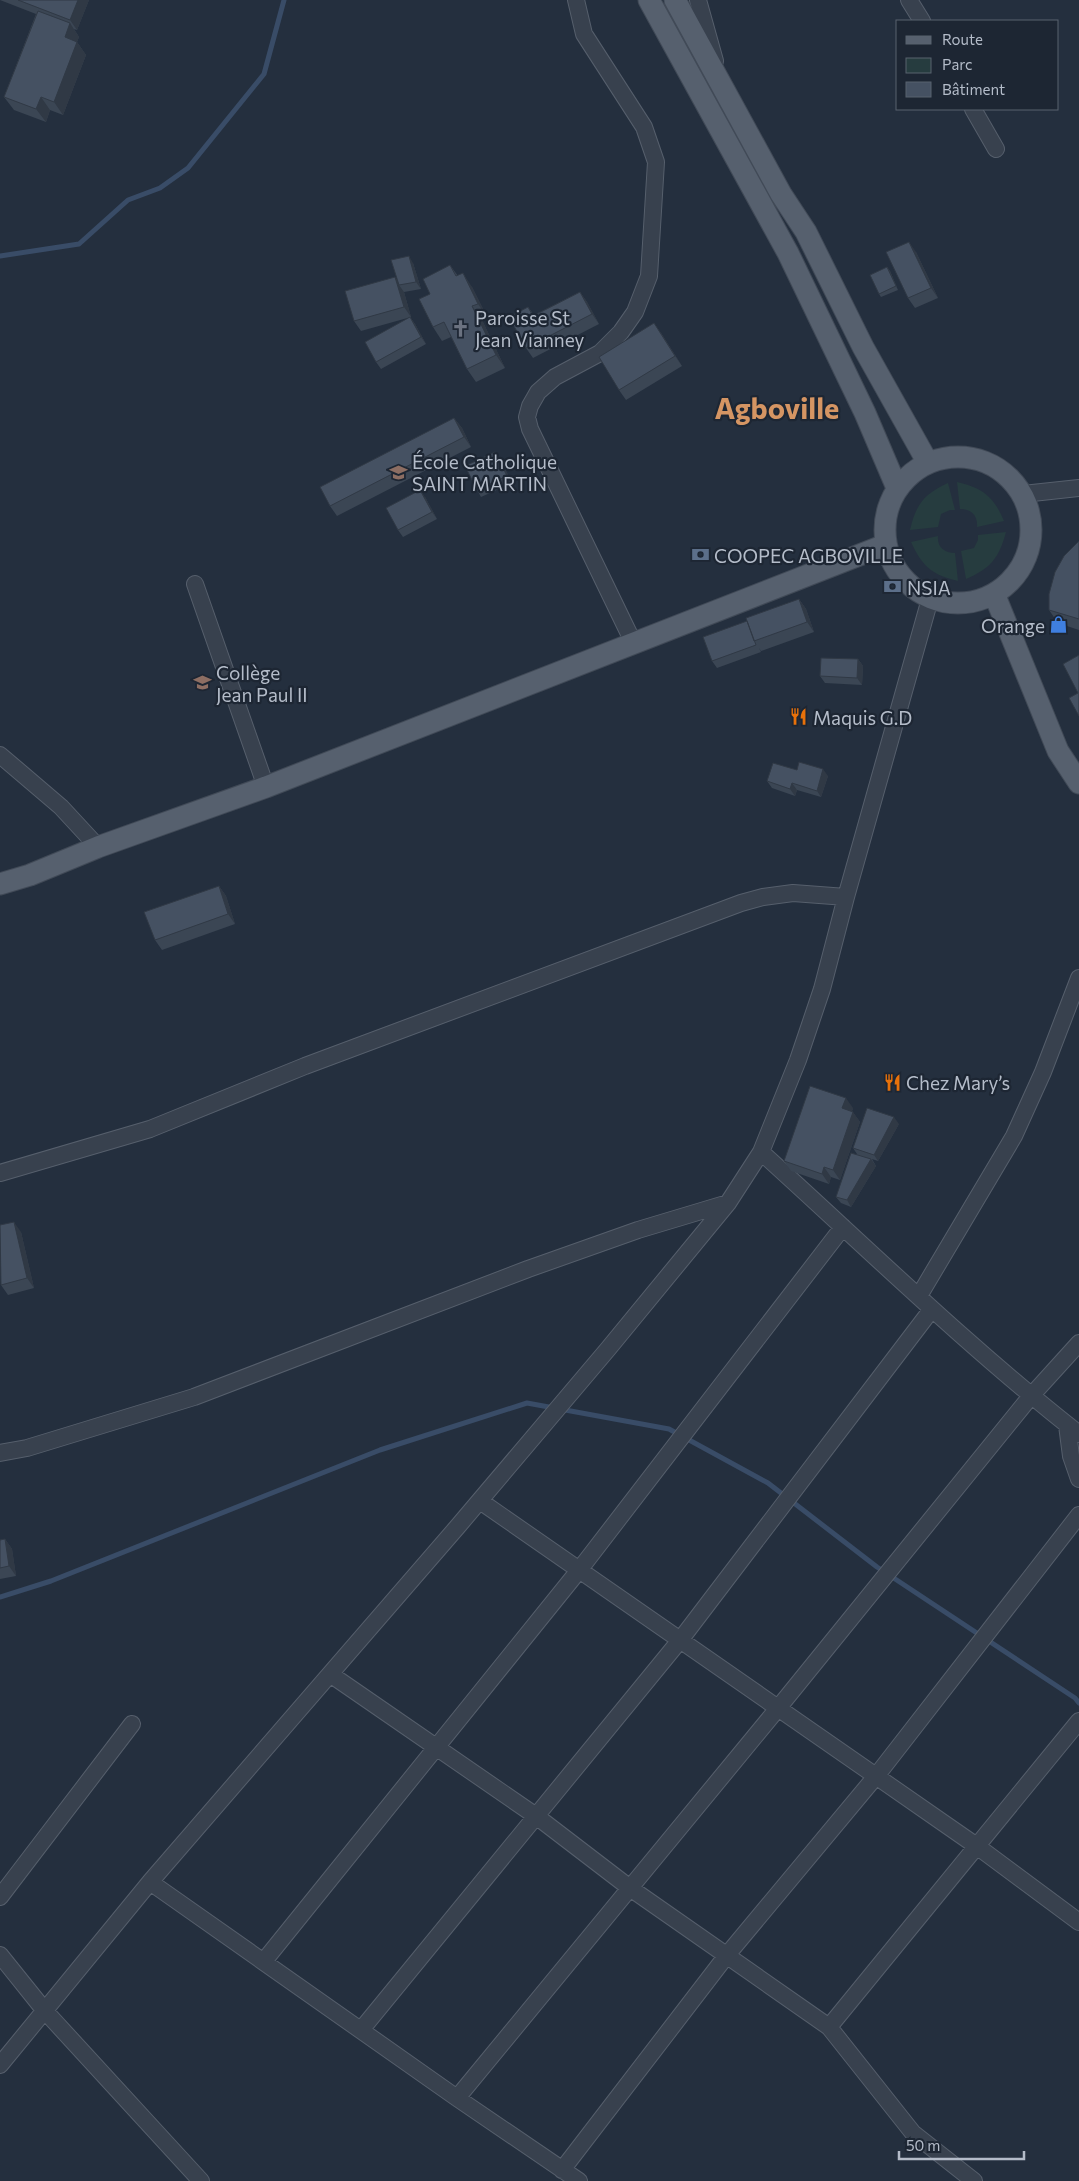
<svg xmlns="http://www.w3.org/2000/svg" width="1079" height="2181" viewBox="0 0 1079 2181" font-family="Commissioner,sans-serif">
	<rect width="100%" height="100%" fill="#242f3e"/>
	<!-- green -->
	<path fill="#263c3f" d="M 957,482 C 983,488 994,497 1004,521 L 977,527 C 978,515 971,509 960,509 Z
		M 948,483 L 955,510 L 950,510 L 941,514 L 938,527 L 910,530 C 916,504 924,494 948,483 Z
		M 1006,532 C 999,558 991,568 966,579 L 961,551 L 974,548 L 978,540 L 978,535 Z
		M 938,536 C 937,547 944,553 955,553 L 958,581 C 932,575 922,566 911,542 Z"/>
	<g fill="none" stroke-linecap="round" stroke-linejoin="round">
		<!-- stream -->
		<path stroke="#394c67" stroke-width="5" d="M 0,256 L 79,244 L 128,200 L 160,188 L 188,168 L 264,74 L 284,0
			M 0,1597 L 51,1581 L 380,1450 L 527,1403 L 669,1429 L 768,1483 L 877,1567 L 1075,1698 L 1079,1703"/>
		<defs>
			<path id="minor" d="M 576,0 L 584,34 L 644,127 L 656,162 L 649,276 L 635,312 L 621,332 L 600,353 L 555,377 L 538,392 L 530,406 L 527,417 L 530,429 L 634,644
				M 698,0 L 715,61
				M 909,0 L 922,21
				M 973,109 L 996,149
				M 1023,494 L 1079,488
				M 195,584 L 266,787
				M 0,755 L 61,807 L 98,847
				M 761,1152 C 866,1247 968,1347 1079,1434
				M 0,1173 L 150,1129 L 305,1066 L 741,903 L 763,897 L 793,893 L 846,897
				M 919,1296 L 1014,1136 L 1043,1072 L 1079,978
				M 1067,1425 L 1071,1456 L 1079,1479
				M 0,1453 L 27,1448 L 194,1397 L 528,1269 L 638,1230 L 728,1203
				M 480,1501 L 978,1847 L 1079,1922
				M 330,1674 L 536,1816 L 630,1888 L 829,2027 L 913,2133 L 974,2181
				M 150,1882 L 457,2098 L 579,2181
				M 0,1897 L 132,1724
				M 0,1955 L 45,2011 L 201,2181
				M 264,1961 L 580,1569 L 843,1227
				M 829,2027 L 1079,1721
				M 361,2030 L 681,1639 L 932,1309
				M 0,2065 L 150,1882 L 459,1525 L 608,1349 L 728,1203 L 761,1152 L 798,1060 L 822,989 L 846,897 L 930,599
				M 457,2098 L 779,1707 L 1031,1396 L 1079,1343
				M 562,2170 L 727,1955 L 877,1775 L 1079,1515"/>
			<path id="major" d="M 649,0 L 788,253 L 865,413 L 897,488
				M 675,0 L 781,194 L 806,232 L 863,347 L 928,463
				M885 530a73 73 0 1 1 146 0a73 73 0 1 1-146 0Z
				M 995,596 L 1058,751 L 1079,783
				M 0,884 L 30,875 L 98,847 L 266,787 L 885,545"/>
		</defs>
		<!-- minor casing -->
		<use href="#minor" stroke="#565f6c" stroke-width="18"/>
		<!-- major casing -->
		<use href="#major" stroke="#414a57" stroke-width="23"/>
		<!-- minor -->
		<use href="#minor" stroke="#38414e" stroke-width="16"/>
		<!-- major -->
		<use href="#major" stroke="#56606e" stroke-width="21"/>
	</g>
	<!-- wall -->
	<path fill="#3b4654" d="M 0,0 L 89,0 L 77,30 L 74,29 L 79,37 L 77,42 L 86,55 L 63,115 L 50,110 L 46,122 L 14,110 L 4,97 L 36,14 Z
		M 916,252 L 938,298 L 915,308 L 908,298 Z
		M 413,263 L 421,289 L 404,292 L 411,317 L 361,331 L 354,321 Z
		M 450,265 L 458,276 L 472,287 L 487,317 L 482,320 L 505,368 L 476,382 L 467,369 L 451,337 L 442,341 L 433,327 L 430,294 Z
		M 887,267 L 890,271 L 898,290 L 881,297 L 879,294 Z
		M 580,292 L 587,302 L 599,324 L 533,358 L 526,348 L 528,307 L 534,315 Z
		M 410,317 L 415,324 L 426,344 L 381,369 L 376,362 Z
		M 661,333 L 682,366 L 626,400 L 619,390 Z
		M 454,418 L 462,428 L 471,447 L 337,516 L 330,506 Z
		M 500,459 L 512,483 L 481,497 L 477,490 Z
		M 425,497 L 437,519 L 403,537 L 398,530 Z
		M 1079,541 L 1079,630 L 1058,623 L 1049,610 Z
		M 799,599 L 806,609 L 814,632 L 761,651 L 759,648 L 761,652 L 717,668 L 712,661 L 747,621 Z
		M 858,659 L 863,666 L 862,685 L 825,683 L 820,676 Z
		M 797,770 L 828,776 L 821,797 L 797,790 L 795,796 L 772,788 L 767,781 Z
		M 219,886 L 226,896 L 235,924 L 162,950 L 155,940 Z
		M 853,1108 L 852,1111 L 860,1122 L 840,1180 L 831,1177 L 829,1184 L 791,1171 L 784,1161 Z
		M 899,1124 L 878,1161 L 872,1159 L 876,1166 L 851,1207 L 841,1203 L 836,1197 L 857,1154 L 853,1148 Z
		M 21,1232 L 34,1288 L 8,1295 L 1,1285 Z
		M 5,1539 L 12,1549 L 16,1576 L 0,1579 L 0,1540 Z"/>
	<!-- shaded-wall -->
	<path fill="#303945" d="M 78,0 L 89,0 L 77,30 L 70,20 Z
		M 70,23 L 79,37 L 77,42 L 86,55 L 63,115 L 54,102 L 65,37 Z
		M 41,97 L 50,110 L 46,122 L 36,109 Z
		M 909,242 L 916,252 L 938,298 L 931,288 Z
		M 409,256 L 413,263 L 421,289 L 416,282 Z
		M 887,267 L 890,271 L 898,290 L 896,286 Z
		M 463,273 L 472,287 L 487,317 L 478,304 Z
		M 395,277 L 401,285 L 399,285 L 404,292 L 411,317 L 404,307 Z
		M 580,292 L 587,302 L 599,324 L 592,314 Z
		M 472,306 L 482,320 L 505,368 L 496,355 Z
		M 410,317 L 415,324 L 426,344 L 421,337 Z
		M 654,323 L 661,333 L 682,366 L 675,356 Z
		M 454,418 L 462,428 L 471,447 L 464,437 Z
		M 495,452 L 500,459 L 512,483 L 507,476 Z
		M 420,490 L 425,497 L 437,519 L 432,512 Z
		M 799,599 L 806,609 L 814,632 L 807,622 Z
		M 858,659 L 863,666 L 862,685 L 857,678 Z
		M 823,769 L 828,776 L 821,797 L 817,791 Z
		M 792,783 L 797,790 L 795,796 L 790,789 Z
		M 219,886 L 226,896 L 235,924 L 228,914 Z
		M 846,1098 L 853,1108 L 850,1118 L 842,1108 Z
		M 853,1112 L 860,1122 L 840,1180 L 833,1170 Z
		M 894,1117 L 899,1124 L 878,1161 L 874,1155 Z
		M 871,1159 L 876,1166 L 851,1207 L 847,1200 Z
		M 824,1167 L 831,1177 L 829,1184 L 822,1174 Z
		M 14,1222 L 21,1232 L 34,1288 L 27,1278 Z
		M 5,1539 L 12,1549 L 16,1576 L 9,1566 Z"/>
	<!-- building -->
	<path fill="#455162" stroke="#303945" d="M 18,0 L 78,0 L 70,20 Z
		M 38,11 L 70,23 L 65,37 L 77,42 L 54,102 L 41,97 L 36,109 L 4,97 Z
		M 909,242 L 931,288 L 908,298 L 886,252 Z
		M 409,256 L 416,282 L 399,285 L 391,260 Z
		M 450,265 L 456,276 L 463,273 L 478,304 L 472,306 L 496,355 L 467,369 L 444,322 L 433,327 L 419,299 L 430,294 L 423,279 Z
		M 887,267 L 896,286 L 879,294 L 870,275 Z
		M 395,277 L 404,307 L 354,321 L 345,291 Z
		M 580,292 L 592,314 L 526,348 L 509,317 L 528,307 L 533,316 Z
		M 410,317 L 421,337 L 376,362 L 365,342 Z
		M 654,323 L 675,356 L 619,390 L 599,357 Z
		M 454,418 L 464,437 L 330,506 L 320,487 Z
		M 495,452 L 507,476 L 477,490 L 465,466 Z
		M 420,490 L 432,512 L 398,530 L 386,508 Z
		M 1079,541 L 1079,619 L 1049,610 L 1049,594 L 1055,572 L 1064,556 Z
		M 799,599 L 807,622 L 754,641 L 746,618 Z
		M 747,621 L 756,645 L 712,661 L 703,637 Z
		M 1079,655 L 1079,716 L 1069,698 L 1078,693 L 1063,664 Z
		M 821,658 L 858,659 L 857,678 L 820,676 Z
		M 799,762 L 823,769 L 817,791 L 792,783 L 790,789 L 767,781 L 773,763 L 797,770 Z
		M 219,886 L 228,914 L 155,940 L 144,912 Z
		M 810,1086 L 846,1098 L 842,1108 L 853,1112 L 833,1170 L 824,1167 L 822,1174 L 784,1161 Z
		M 867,1108 L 894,1117 L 874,1155 L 853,1148 Z
		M 851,1153 L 871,1159 L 847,1200 L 836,1197 Z
		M 14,1222 L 27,1278 L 1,1285 L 0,1225 Z
		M 5,1539 L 9,1566 L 0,1568 L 0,1540 Z"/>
	<!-- icons -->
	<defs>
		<symbol id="church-bare" viewBox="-9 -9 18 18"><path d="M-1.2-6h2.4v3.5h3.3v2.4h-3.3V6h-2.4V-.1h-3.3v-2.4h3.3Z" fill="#6b7280" stroke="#1d2633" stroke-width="2.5" paint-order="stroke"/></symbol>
		<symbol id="school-bare" viewBox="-9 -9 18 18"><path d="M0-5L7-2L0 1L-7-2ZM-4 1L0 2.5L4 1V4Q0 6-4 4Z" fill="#8d6e63" stroke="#1d2633" stroke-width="2.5" paint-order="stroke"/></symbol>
		<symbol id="bank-bare" viewBox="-9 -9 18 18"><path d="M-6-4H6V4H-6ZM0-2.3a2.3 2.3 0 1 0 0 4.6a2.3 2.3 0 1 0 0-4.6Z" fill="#5c6f8a" stroke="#1d2633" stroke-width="2.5" paint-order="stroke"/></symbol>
		<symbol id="shop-bare" viewBox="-9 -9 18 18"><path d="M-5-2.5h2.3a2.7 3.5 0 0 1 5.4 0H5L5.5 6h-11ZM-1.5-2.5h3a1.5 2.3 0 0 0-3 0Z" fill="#3f7fe0" stroke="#1d2633" stroke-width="2.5" paint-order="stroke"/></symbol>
		<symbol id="restaurant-bare" viewBox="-9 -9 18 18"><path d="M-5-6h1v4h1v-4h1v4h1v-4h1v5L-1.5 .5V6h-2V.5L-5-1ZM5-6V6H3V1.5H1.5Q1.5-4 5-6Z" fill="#e8710a" stroke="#1d2633" stroke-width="2.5" paint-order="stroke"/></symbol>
	</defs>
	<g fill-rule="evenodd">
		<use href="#church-bare" x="448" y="316" width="25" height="25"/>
		<use href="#school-bare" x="386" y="460" width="25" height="25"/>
		<use href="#bank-bare" x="688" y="542" width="25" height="25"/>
		<use href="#bank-bare" x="880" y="574" width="25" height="25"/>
		<use href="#shop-bare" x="1046" y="612" width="25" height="25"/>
		<use href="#school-bare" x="190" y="670" width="25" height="25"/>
		<use href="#restaurant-bare" x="786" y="704" width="25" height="25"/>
		<use href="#restaurant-bare" x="880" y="1070" width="25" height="25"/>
	</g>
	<g text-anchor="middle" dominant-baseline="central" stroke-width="4.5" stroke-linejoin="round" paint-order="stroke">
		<!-- poi labels -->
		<g font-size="19" fill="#b4bcc9" stroke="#1d2633" text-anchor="start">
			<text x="475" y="317">Paroisse St<tspan x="475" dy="22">Jean Vianney</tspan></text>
			<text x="412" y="461">École Catholique<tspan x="412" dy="22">SAINT MARTIN</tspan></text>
			<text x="714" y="555">COOPEC AGBOVILLE</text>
			<text x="907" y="587">NSIA</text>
			<text x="1045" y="625" text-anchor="end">Orange</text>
			<text x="216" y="672">Collège<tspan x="216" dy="22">Jean Paul II</tspan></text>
			<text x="813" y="717">Maquis G.D</text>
			<text x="906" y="1082">Chez Mary’s</text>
		</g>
		<!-- town labels -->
		<g font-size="29" font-weight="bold" fill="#d59563" stroke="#1d2633">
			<text x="777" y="407">Agboville</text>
		</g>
	</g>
	<!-- legend -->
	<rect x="896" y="20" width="162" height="90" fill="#1d2633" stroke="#59626f"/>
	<rect x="906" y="36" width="25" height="8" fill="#56606e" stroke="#59626f"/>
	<text x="942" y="45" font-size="15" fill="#b4bcc9">Route</text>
	<rect x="906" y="58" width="25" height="15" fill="#263c3f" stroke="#59626f"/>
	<text x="942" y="70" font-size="15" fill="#b4bcc9">Parc</text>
	<rect x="906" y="82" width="25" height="15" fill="#455162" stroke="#59626f"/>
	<text x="942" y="95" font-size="15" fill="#b4bcc9">Bâtiment</text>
	<!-- scale -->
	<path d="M899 2151v8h125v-8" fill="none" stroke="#b4bcc9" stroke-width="2.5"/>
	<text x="906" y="2151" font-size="15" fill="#b4bcc9" stroke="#1d2633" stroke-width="4" paint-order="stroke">50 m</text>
</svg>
